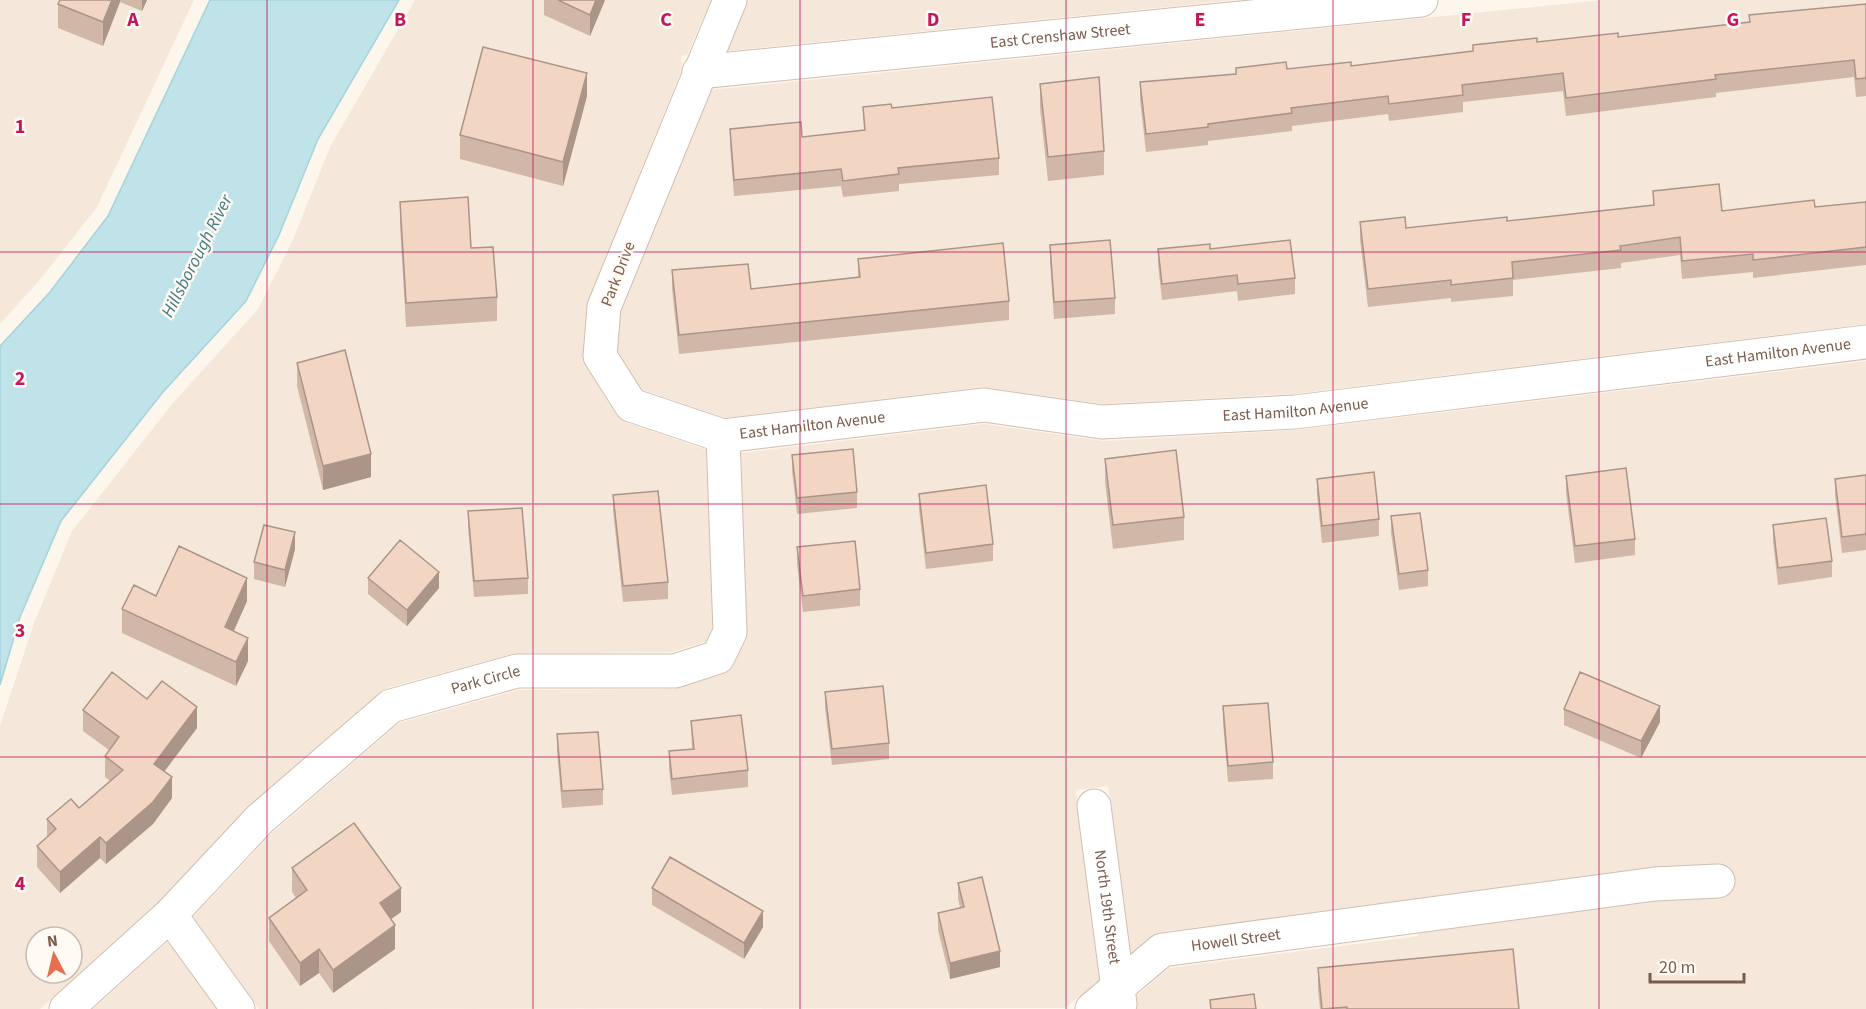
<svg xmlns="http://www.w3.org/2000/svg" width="1866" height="1009" viewBox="0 0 1866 1009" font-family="'Source Sans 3',sans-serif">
	<rect width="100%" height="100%" fill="#fdf6ec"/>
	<!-- residential -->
	<path fill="#f5e8da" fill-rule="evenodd" d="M 0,0 L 194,0 L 97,207 L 39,281 L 0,324 Z
		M 415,0 L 711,0 L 687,55 L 681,56 L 682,69 L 589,299 L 583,353 L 586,366 L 617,416 L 626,422 L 707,450 L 714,627 L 707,641 L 672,652 L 512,654 L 387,688 L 250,805 L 160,901 L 40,1009 L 0,1009 L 0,726 L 34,623 L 72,531 L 173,403 L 258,309 L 292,242 L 330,147 ZM 36,937 L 72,937 L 72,973 L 36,973 Z
		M 748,0 L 1235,0 L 726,51 Z
		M 1603,0 L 1866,0 L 1866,324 L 1293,394 L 1102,404 L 982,387 L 724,418 L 640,389 L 616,351 L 620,312 L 710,90 Z
		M 1866,361 L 1866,1009 L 1137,1009 L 1135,997 L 1169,968 L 1419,936 L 1415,900 L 1160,932 L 1130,955 L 1108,786 L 1076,790 L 1100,980 L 1065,1008 L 259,1009 L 193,917 L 271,834 L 399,723 L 519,690 L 675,689 L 724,674 L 733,666 L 747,631 L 740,453 L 984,424 L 1104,441 L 1297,430 Z
		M 168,941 L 217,1009 L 93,1009 Z"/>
	<!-- water -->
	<path fill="#bfe3e8" stroke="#a5d3da" stroke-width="1.5" d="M 210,0 L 399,0 L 318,139 L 279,235 L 246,301 L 163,392 L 61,521 L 20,617 L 0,685 L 0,346 L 50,292 L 108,216 Z"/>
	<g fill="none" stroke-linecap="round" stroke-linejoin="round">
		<defs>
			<g id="minor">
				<path id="s1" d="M 730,0 L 604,307 L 600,356 L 631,405 L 723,436 L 984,405 L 1102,422 L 1295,412 L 1866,342"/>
				<path id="s2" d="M 699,72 L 1421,0"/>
				<path id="s3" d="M 1094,806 L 1120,1004"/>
				<path d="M 170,915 L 238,1009"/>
				<path id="s4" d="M 66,1009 L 170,915 L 260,819 L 391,706 L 517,671 L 675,671 L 718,657 L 730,632 L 723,436"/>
				<path id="s5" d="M 1092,1009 L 1162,950 L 1655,884 L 1718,881"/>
			</g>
		</defs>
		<!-- minor casing -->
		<use href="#minor" stroke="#d1beb0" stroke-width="35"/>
		<!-- minor -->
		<use href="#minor" stroke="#fff" stroke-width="33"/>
	</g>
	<!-- wall -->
	<path fill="#d1b7a8" d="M 60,0 L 147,0 L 142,11 L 120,2 L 103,46 L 58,28 L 58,4 Z
		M 544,0 L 605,0 L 590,36 L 544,15 Z
		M 1866,4 L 1866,96 L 1856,97 L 1854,77 L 1716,93 L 1716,97 L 1566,116 L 1563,91 L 1463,102 L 1463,112 L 1389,121 L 1388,114 L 1292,126 L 1292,131 L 1208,141 L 1208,145 L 1146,152 L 1140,100 L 1140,82 L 1236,74 L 1236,68 L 1287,69 L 1351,66 L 1473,51 L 1473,45 L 1618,37 L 1749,22 L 1749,15 Z
		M 1040,84 L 1104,151 L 1104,175 L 1048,181 L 1040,108 Z
		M 587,96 L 563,186 L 460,159 L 460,135 Z
		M 863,107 L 892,108 L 999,158 L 999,175 L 899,184 L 899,191 L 843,197 L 841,186 L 734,196 L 730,146 L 730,129 L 802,137 L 864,131 Z
		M 1653,191 L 1722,211 L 1815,207 L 1866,202 L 1866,265 L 1753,278 L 1753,272 L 1682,279 L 1680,255 L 1621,263 L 1621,268 L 1513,280 L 1513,296 L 1451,302 L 1451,298 L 1368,307 L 1360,240 L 1360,222 L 1406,228 L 1507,221 L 1653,205 Z
		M 400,202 L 471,248 L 497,297 L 497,321 L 406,327 L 400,225 Z
		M 1050,245 L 1115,298 L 1115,314 L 1054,319 L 1050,262 Z
		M 1158,249 L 1210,249 L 1295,278 L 1295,294 L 1238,301 L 1237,291 L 1162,300 L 1158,265 Z
		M 858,259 L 1009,301 L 1009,320 L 679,354 L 672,289 L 672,270 L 751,289 L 858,277 Z
		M 297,363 L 371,477 L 323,490 L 297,386 Z
		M 792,455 L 857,492 L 857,508 L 797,514 L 792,471 Z
		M 1105,459 L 1184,517 L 1184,540 L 1113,549 L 1105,482 Z
		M 1866,475 L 1866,550 L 1842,553 L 1835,495 L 1835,479 Z
		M 1566,476 L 1635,539 L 1635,555 L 1575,563 L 1566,493 Z
		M 1317,479 L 1379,519 L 1379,536 L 1322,543 L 1317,495 Z
		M 919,494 L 993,544 L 993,561 L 926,569 L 919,510 Z
		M 613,495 L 668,582 L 668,599 L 623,602 L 613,511 Z
		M 468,511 L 528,578 L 528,594 L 474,597 L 468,527 Z
		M 1391,516 L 1428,570 L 1428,586 L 1399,590 L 1391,533 Z
		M 1773,525 L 1832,561 L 1832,577 L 1778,585 L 1773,541 Z
		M 797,547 L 860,589 L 860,606 L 803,612 L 797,564 Z
		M 295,549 L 285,587 L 254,579 L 254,562 Z
		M 368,578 L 439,588 L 407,626 L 368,594 Z
		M 156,596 L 247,601 L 234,631 L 248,661 L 236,686 L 122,633 L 122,609 Z
		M 825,692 L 889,743 L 889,759 L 832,765 L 825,708 Z
		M 147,699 L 197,728 L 164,772 L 172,798 L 153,824 L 106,864 L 100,858 L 60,893 L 37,867 L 37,846 L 47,837 L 47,819 L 79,808 L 110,781 L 105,777 L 105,756 L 109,750 L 83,731 L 83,710 Z
		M 1223,706 L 1273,762 L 1273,779 L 1228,782 L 1223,723 Z
		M 1564,709 L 1660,722 L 1641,758 L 1564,725 Z
		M 691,721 L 748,770 L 748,787 L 672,795 L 669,768 L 669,751 L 692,749 Z
		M 557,734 L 603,789 L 603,805 L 562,808 L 557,751 Z
		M 292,868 L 401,912 L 391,919 L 395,949 L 333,993 L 319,973 L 300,986 L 269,941 L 269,918 L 296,898 L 292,892 Z
		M 958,883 L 1000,967 L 950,979 L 938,930 L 938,913 L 960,908 L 958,899 Z
		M 652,888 L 763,927 L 744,959 L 652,905 Z
		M 1318,968 L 1519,1009 L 1320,1009 L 1318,989 Z"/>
	<!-- shaded-wall -->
	<path fill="#aa9588" d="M 112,0 L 120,0 L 120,2 L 103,46 L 103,22 Z
		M 142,0 L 147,0 L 142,11 Z
		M 596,0 L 605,0 L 590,36 L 590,15 Z
		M 587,73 L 587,96 L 563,186 L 563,162 Z
		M 371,454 L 371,477 L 323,490 L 323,466 Z
		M 295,532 L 295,549 L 285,587 L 285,570 Z
		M 439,572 L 439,588 L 407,626 L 407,610 Z
		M 247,578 L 247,601 L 225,650 L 225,627 Z
		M 248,638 L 248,661 L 236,686 L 236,662 Z
		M 1660,706 L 1660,722 L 1641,758 L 1641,741 Z
		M 197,707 L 197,728 L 154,785 L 154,764 Z
		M 172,777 L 172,798 L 153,824 L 106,864 L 106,843 Z
		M 100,837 L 100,858 L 60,893 L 60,872 Z
		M 401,888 L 401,912 L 380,927 L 380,903 Z
		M 763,911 L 763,927 L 744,959 L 744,943 Z
		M 395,925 L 395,949 L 333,993 L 333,970 Z
		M 319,949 L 319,973 L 300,986 L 300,963 Z
		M 1000,951 L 1000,967 L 950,979 L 950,963 Z"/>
	<!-- building -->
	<path fill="#f3d5c3" stroke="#aa9588" stroke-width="1.5" d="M 60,0 L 112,0 L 103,22 L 58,4 Z
		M 558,0 L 596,0 L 590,15 Z
		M 1866,4 L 1866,78 L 1856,79 L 1854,60 L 1715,75 L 1716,79 L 1566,98 L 1563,73 L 1462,85 L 1463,95 L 1389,104 L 1388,96 L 1291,108 L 1292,113 L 1208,124 L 1208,127 L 1146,134 L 1140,82 L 1236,74 L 1236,68 L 1286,62 L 1287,69 L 1351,62 L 1351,66 L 1473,51 L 1473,45 L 1537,38 L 1537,42 L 1618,33 L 1618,37 L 1750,22 L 1749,15 Z
		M 483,47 L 587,73 L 563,162 L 460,135 Z
		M 1099,77 L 1104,151 L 1048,157 L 1040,84 Z
		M 992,97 L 999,158 L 898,168 L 899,174 L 843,181 L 841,169 L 734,180 L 730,129 L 801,122 L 802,137 L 865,130 L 863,107 L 891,104 L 892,108 Z
		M 1719,184 L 1722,211 L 1814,200 L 1815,207 L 1866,202 L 1866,247 L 1753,260 L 1753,254 L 1682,261 L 1680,237 L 1620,246 L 1621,250 L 1512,262 L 1513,278 L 1451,285 L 1451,280 L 1368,289 L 1360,222 L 1405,217 L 1406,228 L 1507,217 L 1507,221 L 1654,205 L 1653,191 Z
		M 468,197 L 471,248 L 493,247 L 497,297 L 406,303 L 400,202 Z
		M 1110,240 L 1115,298 L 1054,302 L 1050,245 Z
		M 1290,240 L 1295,278 L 1238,284 L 1237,275 L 1162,284 L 1158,249 L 1210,244 L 1210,249 Z
		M 1003,243 L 1009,301 L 679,335 L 672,270 L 748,264 L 751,289 L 860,277 L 858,259 Z
		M 345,350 L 371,454 L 323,466 L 297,363 Z
		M 853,449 L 857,492 L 797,498 L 792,455 Z
		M 1176,450 L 1184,517 L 1113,525 L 1105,459 Z
		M 1626,468 L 1635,539 L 1575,546 L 1566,476 Z
		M 1374,472 L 1379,519 L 1322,526 L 1317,479 Z
		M 1866,475 L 1866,534 L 1842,537 L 1835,479 Z
		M 986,485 L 993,544 L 926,553 L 919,494 Z
		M 658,491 L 668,582 L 623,586 L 613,495 Z
		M 522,508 L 528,578 L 474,581 L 468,511 Z
		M 1420,513 L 1428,570 L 1399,574 L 1391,516 Z
		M 1826,518 L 1832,561 L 1778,568 L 1773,525 Z
		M 264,525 L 295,532 L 285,570 L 254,562 Z
		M 400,540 L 439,572 L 407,610 L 368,578 Z
		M 855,541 L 860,589 L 803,596 L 797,547 Z
		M 179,546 L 247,578 L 225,627 L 248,638 L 236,662 L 122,609 L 134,585 L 156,596 Z
		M 112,672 L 147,699 L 162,681 L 197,707 L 154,764 L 172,777 L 153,802 L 106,843 L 100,837 L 60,872 L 37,846 L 56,829 L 47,819 L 71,799 L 79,808 L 123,770 L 105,756 L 119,737 L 83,710 Z
		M 1580,672 L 1660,706 L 1641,741 L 1564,709 Z
		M 883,686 L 889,743 L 832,749 L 825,692 Z
		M 1268,703 L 1273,762 L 1228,766 L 1223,706 Z
		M 741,715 L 748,770 L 672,779 L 669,751 L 694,749 L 691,721 Z
		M 598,732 L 603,789 L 562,791 L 557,734 Z
		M 354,823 L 401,888 L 380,903 L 395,925 L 333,970 L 319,949 L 300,963 L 269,918 L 307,890 L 292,868 Z
		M 670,857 L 763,911 L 744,943 L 652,888 Z
		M 982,877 L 1000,951 L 950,963 L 938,913 L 964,907 L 958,883 Z
		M 1513,949 L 1519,1009 L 1347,1009 L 1347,1007 L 1322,1009 L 1318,968 Z
		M 1254,994 L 1256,1009 L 1211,1009 L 1210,1000 Z"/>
	<!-- grid -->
	<path fill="none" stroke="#c2185b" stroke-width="1.5" stroke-opacity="0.55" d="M 267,0 L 267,1009M 533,0 L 533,1009M 800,0 L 800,1009M 1066,0 L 1066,1009M 1333,0 L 1333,1009M 1599,0 L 1599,1009M 0,252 L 1866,252M 0,504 L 1866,504M 0,757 L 1866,757"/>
	<g text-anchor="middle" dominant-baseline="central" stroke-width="5" stroke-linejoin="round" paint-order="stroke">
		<!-- street labels -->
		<g font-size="16" fill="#7a5c4d" stroke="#fffaf3">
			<text stroke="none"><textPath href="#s2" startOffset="363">East Crenshaw Street</textPath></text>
			<text transform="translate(618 274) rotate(-69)">Park Drive</text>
			<text stroke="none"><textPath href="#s1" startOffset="1598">East Hamilton Avenue</textPath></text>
			<text stroke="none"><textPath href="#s1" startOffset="1112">East Hamilton Avenue</textPath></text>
			<text stroke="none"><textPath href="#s1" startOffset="626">East Hamilton Avenue</textPath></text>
			<text stroke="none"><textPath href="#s4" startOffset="543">Park Circle</textPath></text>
			<text stroke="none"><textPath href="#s3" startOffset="102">North 19th Street</textPath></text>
			<text stroke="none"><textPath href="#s5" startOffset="166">Howell Street</textPath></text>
		</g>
		<!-- water labels -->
		<g font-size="18" font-style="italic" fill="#437c86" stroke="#fffaf3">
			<text transform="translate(197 256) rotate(-63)">Hillsborough River</text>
		</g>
	</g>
	<g font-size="20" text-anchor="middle" font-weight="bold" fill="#c2185b" stroke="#fffaf3" stroke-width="5" stroke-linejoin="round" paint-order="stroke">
		<text x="133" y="26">A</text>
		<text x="400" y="26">B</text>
		<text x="666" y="26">C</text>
		<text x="933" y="26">D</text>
		<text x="1200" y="26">E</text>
		<text x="1466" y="26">F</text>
		<text x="1733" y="26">G</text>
		<text x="20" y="133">1</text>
		<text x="20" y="385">2</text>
		<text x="20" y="637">3</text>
		<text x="20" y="890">4</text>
	</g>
	<!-- north arrow -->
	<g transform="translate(54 955) rotate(353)"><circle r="28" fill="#fffaf3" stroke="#cabbb1" stroke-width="1.5"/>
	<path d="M0-4.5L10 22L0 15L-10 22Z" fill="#e76f51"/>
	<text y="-9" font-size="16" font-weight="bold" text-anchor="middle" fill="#7a5c4d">N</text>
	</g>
	<!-- scale -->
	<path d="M1650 973v9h94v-9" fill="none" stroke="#7a5c4d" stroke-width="3"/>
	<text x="1659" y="973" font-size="18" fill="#7a5c4d" stroke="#fffaf3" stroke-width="4.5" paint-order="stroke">20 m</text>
</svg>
